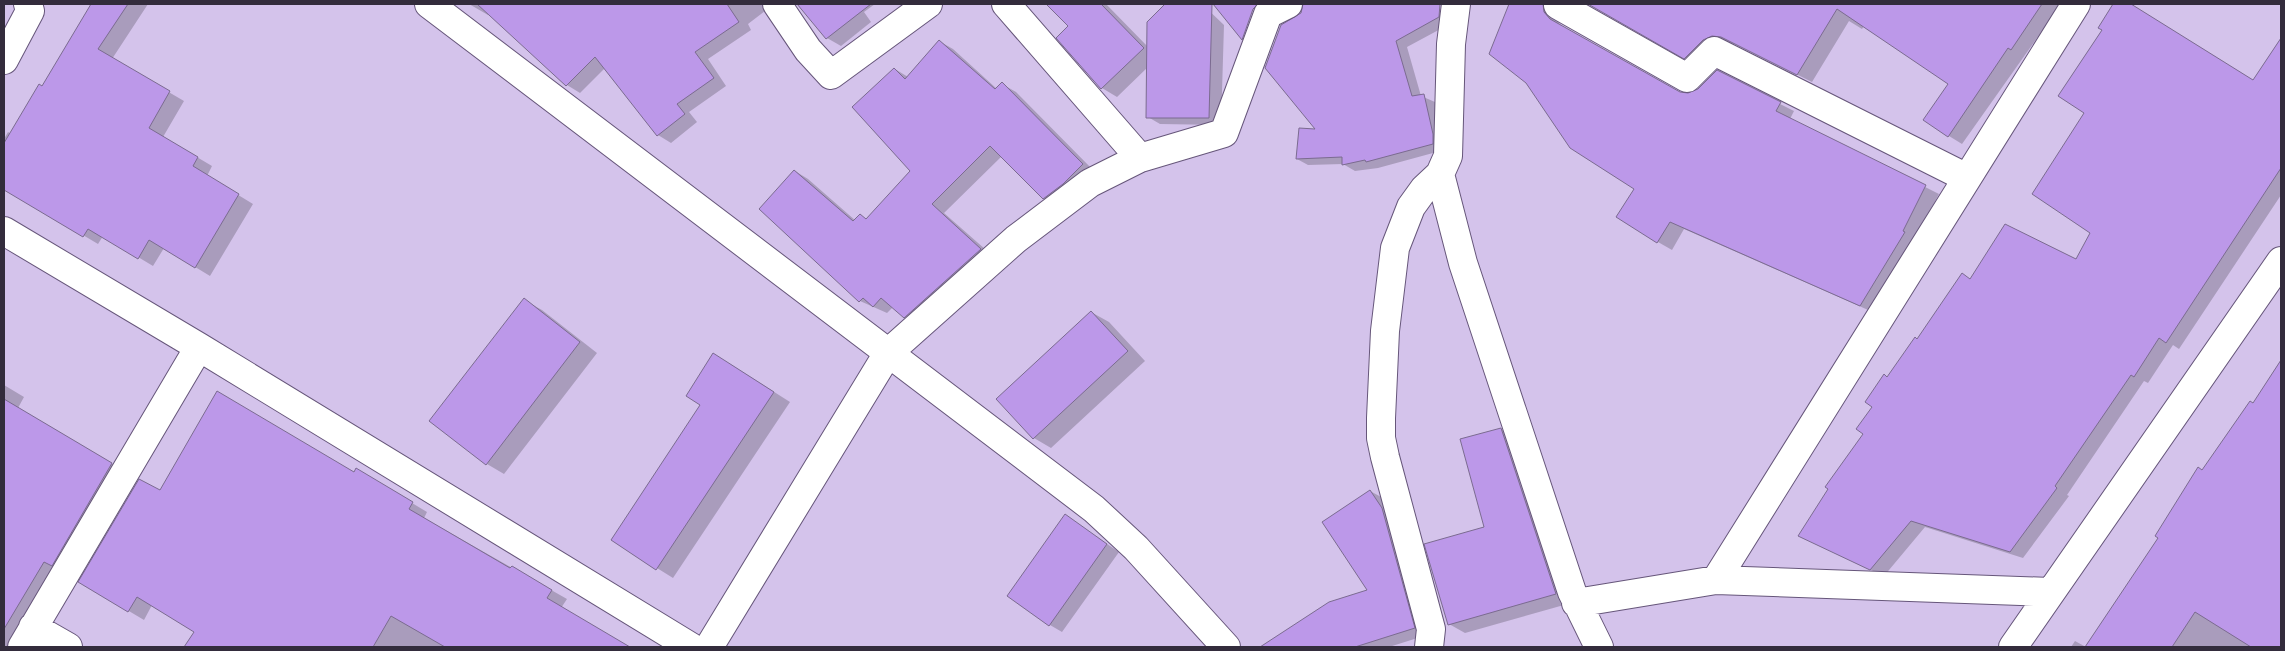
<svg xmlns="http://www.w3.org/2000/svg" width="2285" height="651" viewBox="0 0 2285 651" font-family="'IBM Plex Sans',sans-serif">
	<rect width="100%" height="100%" fill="#d4c3eb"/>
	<!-- shadow -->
	<path fill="#0003" d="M 93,4 L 148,4 L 112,59 L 184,101 L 163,137 L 212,166 L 207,176 L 253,204 L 210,276 L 164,248 L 153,266 L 103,236 L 98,244 L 4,188 L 4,139 L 8,132 L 11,134 L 43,87 Z
		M 469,4 L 774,4 L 748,24 L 751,30 L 708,59 L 726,86 L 689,112 L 697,122 L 671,143 L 658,135 L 605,68 L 580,93 L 567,85 L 489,14 L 488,15 Z
		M 799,4 L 875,4 L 864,12 L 871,22 L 841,46 L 827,38 Z
		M 1048,4 L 1106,4 L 1148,47 L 1148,22 L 1167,4 L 1202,4 L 1224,25 L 1221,125 L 1160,124 L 1148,117 L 1148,67 L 1117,97 L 1102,88 L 1058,38 L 1070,26 Z
		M 1304,4 L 1434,4 L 1446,26 L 1407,47 L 1421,96 L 1435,102 L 1444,141 L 1444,150 L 1378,168 L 1355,171 L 1343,164 L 1308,165 L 1297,159 L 1328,132 Z
		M 1510,4 L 1560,4 L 1556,14 L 1559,23 L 1564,28 L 1679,93 L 1689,95 L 1698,90 L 1717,72 L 1794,111 L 1790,119 L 1939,194 L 1875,313 L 1684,229 L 1672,250 L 1658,242 L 1636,188 L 1526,82 L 1491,54 Z
		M 1590,4 L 2061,4 L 1962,144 L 1949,136 L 1949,83 L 1864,26 L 1862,29 L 1849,21 L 1812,82 L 1736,44 L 1727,43 L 1699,66 Z
		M 2114,4 L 2129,4 L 2254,81 L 2281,40 L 2281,195 L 2179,349 L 2173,345 L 2148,383 L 2144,381 L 2067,495 L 2069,496 L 2023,558 L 1925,527 L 1884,576 L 1812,542 L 1864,434 L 1873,406 L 1888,378 L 1971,280 L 2076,260 L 2092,233 L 2086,112 L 2103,30 L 2099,27 Z
		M 939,41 L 953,49 L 997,89 L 1002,84 L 1016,92 L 1095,172 L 1057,206 L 1043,198 L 1002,156 L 944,213 L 994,257 L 918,325 L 893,307 L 887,313 L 860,301 L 795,171 L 808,179 L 856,221 L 867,220 L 912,171 L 895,69 L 908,77 Z
		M 524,300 L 542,310 L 597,353 L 504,474 L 487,464 Z
		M 1091,312 L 1109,322 L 1145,361 L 1051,448 L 1034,438 Z
		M 2281,360 L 2281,647 L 2087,647 L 2203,471 L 2253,404 Z
		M 730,364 L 790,402 L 673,578 L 612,540 Z
		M 4,385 L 24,397 L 18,408 L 126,472 L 11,647 L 4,647 Z
		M 1501,429 L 1517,438 L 1571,603 L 1465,633 L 1449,624 L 1486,527 Z
		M 357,470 L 427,512 L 424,518 L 567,599 L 561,608 L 628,647 L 197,647 L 189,643 L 195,631 L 152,605 L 144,620 L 80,582 L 160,492 L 355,473 Z
		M 1370,491 L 1383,498 L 1427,635 L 1389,647 L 1262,647 L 1330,603 L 1369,590 Z
		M 1065,516 L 1119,552 L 1062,632 L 1050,625 Z
		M 2075,641 L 2086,647 L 2071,647 Z"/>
	<!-- building -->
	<path fill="#bc98e9" stroke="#7b6b90" d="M 91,4 L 128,4 L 98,49 L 170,91 L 149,128 L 198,157 L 193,166 L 239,194 L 195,268 L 149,240 L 138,259 L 88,229 L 83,237 L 4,190 L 4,143 L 39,84 L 42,86 Z
		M 477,4 L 727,4 L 739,22 L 695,52 L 714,78 L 677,104 L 685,114 L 657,136 L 595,57 L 566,86 Z
		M 797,4 L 871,4 L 826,39 Z
		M 1046,4 L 1101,4 L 1144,48 L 1101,89 L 1056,38 L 1068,26 Z
		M 1165,4 L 1212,4 L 1209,118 L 1146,118 L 1147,22 Z
		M 1213,4 L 1258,4 L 1253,9 L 1242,40 Z
		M 1303,4 L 1440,4 L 1439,17 L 1396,41 L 1412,96 L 1424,94 L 1433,134 L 1433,144 L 1366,162 L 1365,160 L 1342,165 L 1342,157 L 1296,159 L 1299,128 L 1315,129 L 1265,68 L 1281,25 L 1301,13 Z
		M 1509,4 L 1543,4 L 1544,12 L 1550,19 L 1680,92 L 1688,93 L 1698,89 L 1717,70 L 1781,102 L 1776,111 L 1926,185 L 1903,231 L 1905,232 L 1860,306 L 1670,222 L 1657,243 L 1616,217 L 1634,189 L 1570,148 L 1526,83 L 1489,54 Z
		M 1588,4 L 2042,4 L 2011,50 L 2008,48 L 1948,137 L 1923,120 L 1948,84 L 1837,9 L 1797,75 L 1721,37 L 1712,36 L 1703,40 L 1684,59 Z
		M 2113,4 L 2131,4 L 2253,80 L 2281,38 L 2281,168 L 2166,343 L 2159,338 L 2134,377 L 2131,375 L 2055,486 L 2057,488 L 2010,552 L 1911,521 L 1870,570 L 1798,536 L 1828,489 L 1825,487 L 1863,434 L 1856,429 L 1872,407 L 1865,402 L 1884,374 L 1887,377 L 1915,337 L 1917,339 L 1962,273 L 1970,279 L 2005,224 L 2076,259 L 2090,233 L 2032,194 L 2084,113 L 2058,96 L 2102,30 L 2098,28 Z
		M 939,40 L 995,89 L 1002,82 L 1083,164 L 1063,184 L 1043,199 L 990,146 L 932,204 L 981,249 L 904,318 L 881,298 L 873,307 L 863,298 L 859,302 L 759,209 L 794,170 L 853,221 L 860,214 L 866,219 L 910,171 L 852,107 L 894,68 L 905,79 Z
		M 524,298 L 580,342 L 486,465 L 429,421 Z
		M 1091,311 L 1128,351 L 1033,439 L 996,399 Z
		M 713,353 L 774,392 L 656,570 L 611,540 L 700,405 L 686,396 Z
		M 2281,360 L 2281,647 L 2251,647 L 2195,612 L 2172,647 L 2085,647 L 2158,538 L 2155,536 L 2198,467 L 2202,470 L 2250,401 L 2253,403 Z
		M 217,391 L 354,472 L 356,468 L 413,502 L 409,509 L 510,568 L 512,566 L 552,590 L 547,598 L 630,647 L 445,647 L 391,616 L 373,647 L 184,647 L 194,632 L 137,597 L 128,612 L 78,582 L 139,479 L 160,490 Z
		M 4,399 L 112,463 L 52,566 L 44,562 L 4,629 Z
		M 1501,428 L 1556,594 L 1448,625 L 1424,544 L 1484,527 L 1460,439 Z
		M 1370,490 L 1382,508 L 1415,628 L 1355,647 L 1260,647 L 1329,602 L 1367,590 L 1322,522 Z
		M 1065,514 L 1107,544 L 1049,626 L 1007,596 Z"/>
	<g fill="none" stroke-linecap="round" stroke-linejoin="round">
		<defs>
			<path id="minor" d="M 429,4 L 1094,509 L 1136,548 L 1226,647
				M 777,4 L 808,50 L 831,75 L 928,4
				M 1006,4 L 1140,158
				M 1558,5 L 1687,78 L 1714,51 L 1967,178
				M 4,60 L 30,11 L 28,4
				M 1440,174 L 1463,263 L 1572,592 L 1599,647
				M 4,231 L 199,347 L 691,647
				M 1716,580 L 2076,4
				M 1576,603 L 1716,580 L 2050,592
				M 33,627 L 68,647
				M 22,647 L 199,347
				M 709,647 L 888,353 L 1016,239 L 1090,183 L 1140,158 L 1224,133 L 1268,14 L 1288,4
				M 1429,647 L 1431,629 L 1385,457 L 1381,438 L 1381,418 L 1385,331 L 1395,248 L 1411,207 L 1424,189 L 1440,174 L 1448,156 L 1451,44 L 1456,4
				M 2013,647 L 2281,261"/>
		</defs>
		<!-- minor casing -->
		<use href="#minor" stroke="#66567a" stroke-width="30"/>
		<!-- minor -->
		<use href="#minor" stroke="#fff" stroke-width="28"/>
	</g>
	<!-- border -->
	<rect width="2285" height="651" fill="none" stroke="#332c3c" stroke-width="10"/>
</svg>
